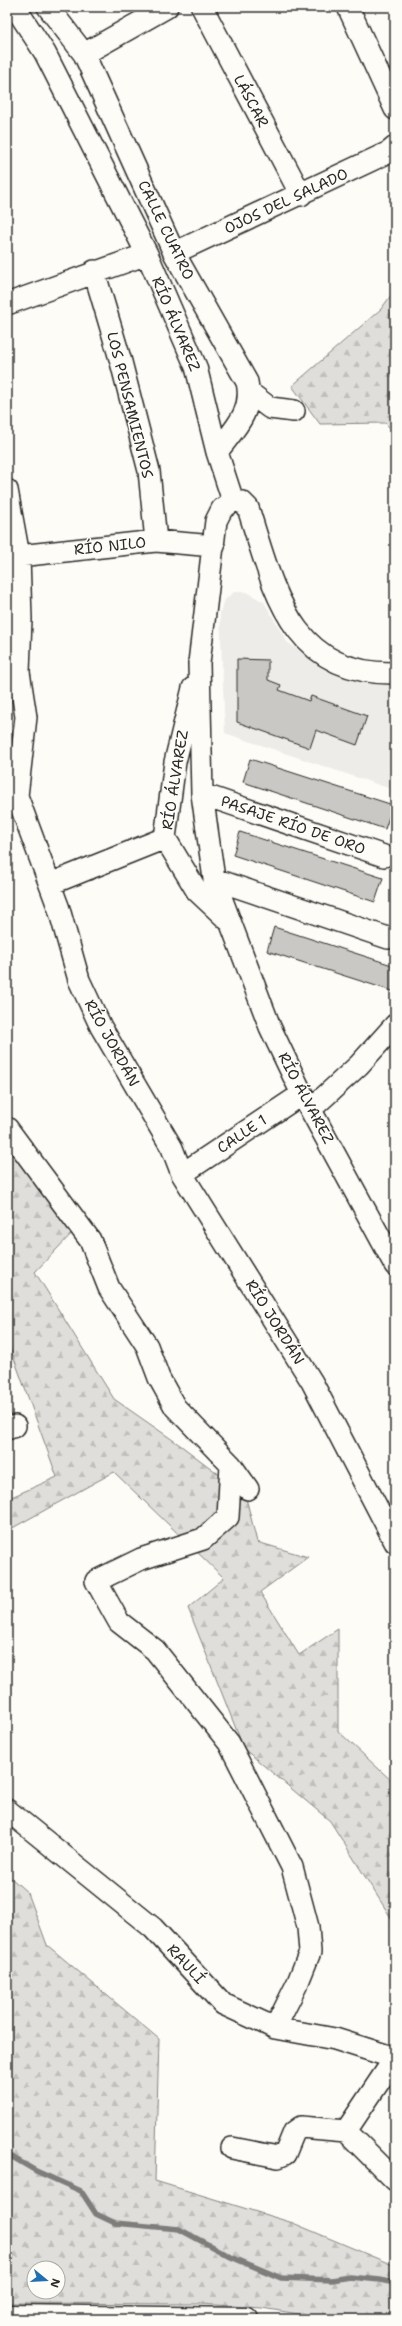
<svg xmlns="http://www.w3.org/2000/svg" width="402" height="2326" viewBox="0 0 402 2326" font-family="'Shantell Sans',sans-serif">
	<defs>
		<pattern id="forest-firs" width="22" height="20" patternUnits="userSpaceOnUse"><rect width="22" height="20" fill="#dfdeda"/><path d="M5 1l3.5 6h-7zM16 11l3.5 6h-7z" fill="#c0bfbb"/></pattern>
	</defs>
	<rect width="100%" height="100%" fill="#fdfcf7"/>
	<filter id="ink" filterUnits="userSpaceOnUse"><feTurbulence type="fractalNoise" baseFrequency=".025" numOctaves="2"/><feDisplacementMap in="SourceGraphic" scale="8" xChannelSelector="R" yChannelSelector="G"/><feConvolveMatrix kernelMatrix="1 2 1 2 8 2 1 2 1" color-interpolation-filters="sRGB"/></filter>
	<g filter="url(#ink)">
		<!-- built -->
		<path fill="#edece8" d="M 234,592 L 246,592 L 264,602 L 287,642 L 329,671 L 375,684 L 395,684 L 394,790 L 225,733 L 220,613 L 225,600 Z"/>
		<!-- forest -->
		<path fill="url(#forest-firs)" stroke="#858482" fill-rule="evenodd" d="M 395,290 L 395,433 L 385,423 L 320,424 L 292,386 L 381,309 Z
			M 7,1134 L 75,1230 L 35,1272 L 114,1399 L 180,1445 L 245,1494 L 257,1542 L 308,1557 L 260,1592 L 299,1655 L 338,1629 L 338,1731 L 395,1784 L 395,1924 L 330,1821 L 244,1749 L 188,1608 L 224,1578 L 114,1472 L 7,1531 L 7,1499 L 57,1477 L 7,1339 Z
			M 7,1878 L 11,1878 L 28,1893 L 47,1945 L 159,2039 L 155,2181 L 293,2223 L 395,2266 L 395,2319 L 329,2319 L 262,2308 L 200,2304 L 7,2303 ZM 34,2268 L 58,2268 L 58,2292 L 34,2292 Z"/>
		<g fill="none" stroke-linecap="round" stroke-linejoin="round">
			<!-- stream -->
			<path stroke="#7e7d7b" stroke-width="5.5" d="M 7,2154 L 36,2171 L 81,2191 L 96,2214 L 115,2223 L 179,2229 L 231,2257 L 281,2278 L 332,2280 L 350,2277 L 380,2280 L 395,2283"/>
		</g>
		<!-- building -->
		<path fill="#c9c8c4" stroke="#2b2b2b" d="M 237,659 L 268,660 L 268,680 L 281,685 L 279,690 L 309,701 L 311,696 L 367,716 L 357,745 L 316,730 L 310,748 L 237,722 Z
			M 250,759 L 393,805 L 385,829 L 243,782 Z
			M 240,832 L 383,878 L 375,902 L 233,855 Z
			M 274,927 L 395,966 L 395,992 L 267,951 Z"/>
		<g fill="none" stroke-linecap="round" stroke-linejoin="round">
			<defs>
				<path id="minor" d="M 15,7 L 45,53 L 147,254 L 196,367 L 217,452 L 233,501
					M 48,7 L 84,54 L 174,253 L 247,382 C 254,412 233,430 217,452
					M 202,7 L 301,195
					M 348,7 L 395,109
					M 84,54 L 167,7
					M 174,253 L 389,152 L 395,147
					M 94,271 L 121,362 L 149,471 L 156,541
					M 7,304 L 147,254
					M 250,393 L 270,408 L 294,411
					M 7,490 L 19,556 L 21,619 L 19,672 L 26,717 L 17,796 L 59,909 L 79,980 L 101,1027 L 172,1148 L 182,1174 L 312,1382 L 395,1542
					M 233,501 L 222,509 L 216,521 L 199,663 L 202,794 L 214,879 L 270,1027 L 302,1094 L 395,1265
					M 233,501 L 242,502 L 248,508 C 274,589 290,675 395,673
					M 7,560 L 19,556 L 156,541 L 214,546
					M 193,688 L 175,762 L 165,838 L 197,891 L 228,920
					M 202,794 L 384,856
					M 214,879 L 388,938
					M 50,884 L 165,838
					M 311,1109 L 359,1065 L 395,1025
					M 7,1128 L 90,1240 L 109,1288 L 147,1346 L 159,1378 L 175,1407 L 231,1465 L 248,1489
					M 182,1174 L 302,1094
					M 7,1429 L 15,1426
					M 231,1465 L 228,1517 L 203,1539 L 141,1559 L 96,1581 L 119,1622 L 155,1650 L 229,1743 L 292,1867 L 308,1927 L 310,1952 L 298,1982 L 275,2028
					M 7,1810 L 153,1928 L 223,2004 L 275,2028 L 335,2039 L 395,2058
					M 395,2058 L 346,2131 L 395,2180
					M 232,2148 L 278,2157 L 285,2154 L 294,2132 L 301,2127 L 346,2131"/>
				<path id="highway" d="M 7,2316 L 247,2319"/>
			</defs>
			<!-- minor casing -->
			<use href="#minor" stroke="#2b2b2b" stroke-width="24"/>
			<!-- highway casing -->
			<use href="#highway" stroke="#2b2b2b" stroke-width="25"/>
			<!-- minor -->
			<use href="#minor" stroke="#fdfcf7" stroke-width="21"/>
			<!-- highway -->
			<use href="#highway" stroke="#fdfcf7" stroke-width="22"/>
		</g>
	</g>
	<g text-anchor="middle" dominant-baseline="central" stroke-width="3" stroke-linejoin="round" paint-order="stroke">
		<!-- street labels -->
		<g font-size="15" fill="#2b2b2b" stroke="#fdfcf7">
			<text transform="translate(251 101) rotate(62)">LÁSCAR</text>
			<text transform="translate(286 201) rotate(-25)">OJOS DEL SALADO</text>
			<text transform="translate(166 230) rotate(64)">CALLE CUATRO</text>
			<text transform="translate(176 324) rotate(67)">RÍO ÁLVAREZ</text>
			<text transform="translate(130 405) rotate(76)">LOS PENSAMIENTOS</text>
			<text transform="translate(110 546) rotate(-6)">RÍO NILO</text>
			<text transform="translate(175 780) rotate(-81)">RÍO ÁLVAREZ</text>
			<text transform="translate(293 825) rotate(19)">PASAJE RÍO DE ORO</text>
			<text transform="translate(112 1043) rotate(61)">RÍO JORDÁN</text>
			<text transform="translate(306 1098) rotate(62)">RÍO ÁLVAREZ</text>
			<text transform="translate(242 1134) rotate(-34)">CALLE 1</text>
			<text transform="translate(275 1322) rotate(58)">RÍO JORDÁN</text>
			<text transform="translate(186 1964) rotate(47)">RAULÍ</text>
		</g>
	</g>
	<!-- margin -->
	<rect width="402" height="2326" fill="none" stroke="#fdfcf7" stroke-width="24"/>
	<rect x="12" y="12" width="378" height="2302" fill="none" stroke="#2b2b2b" stroke-width="1.5" filter="url(#ink)"/>
	<!-- north arrow -->
	<g transform="translate(46 2280) rotate(108)"><circle r="19" fill="#fdfcf7" stroke="#a9a8a5"/>
	<path d="M0-3L7 15L0 10L-7 15Z" fill="#1f6fb2"/>
	<text y="-6" font-size="11" font-weight="bold" text-anchor="middle" fill="#2b2b2b">N</text>
	</g>
</svg>
